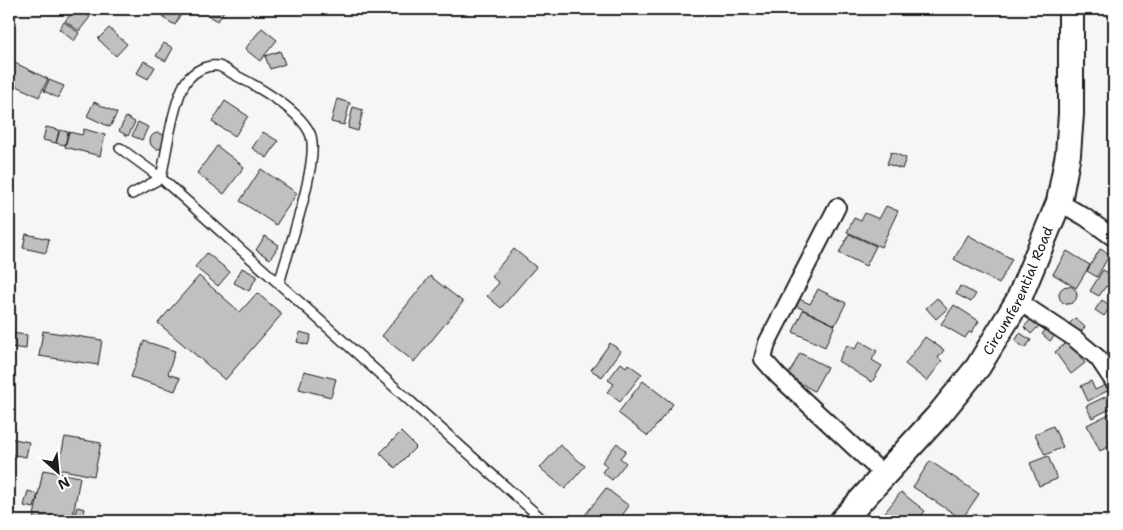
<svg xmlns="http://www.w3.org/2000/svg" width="1123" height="530" viewBox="0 0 1123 530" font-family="'Shantell Sans',sans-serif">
	<rect width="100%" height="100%" fill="#f6f6f6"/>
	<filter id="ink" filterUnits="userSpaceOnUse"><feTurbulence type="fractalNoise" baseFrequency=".02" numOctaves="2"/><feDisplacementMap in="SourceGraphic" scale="10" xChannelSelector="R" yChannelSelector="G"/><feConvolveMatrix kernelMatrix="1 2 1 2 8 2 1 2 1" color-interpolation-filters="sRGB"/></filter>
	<g filter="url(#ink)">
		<!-- building -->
		<path fill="#c0c0c0" stroke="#1c1c1c" d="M 75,9 L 79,9 L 90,17 L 79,31 L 65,21 Z
			M 168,9 L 184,9 L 175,25 L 163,18 Z
			M 209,9 L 225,9 L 218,21 L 206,14 Z
			M 64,22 L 79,33 L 74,41 L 59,29 Z
			M 109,28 L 127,44 L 116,56 L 98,39 Z
			M 262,28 L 277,40 L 260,61 L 245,49 Z
			M 164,43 L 173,48 L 166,61 L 156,56 Z
			M 280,51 L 285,64 L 270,69 L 265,56 Z
			M 9,60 L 48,79 L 39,97 L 9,82 Z
			M 144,61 L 155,67 L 148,79 L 137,73 Z
			M 49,80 L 64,86 L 58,98 L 44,91 Z
			M 337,99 L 350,103 L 344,125 L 331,122 Z
			M 225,101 L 248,116 L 235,136 L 212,122 Z
			M 94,102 L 117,113 L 110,127 L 87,116 Z
			M 353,107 L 363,110 L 358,131 L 348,128 Z
			M 126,117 L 135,122 L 128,136 L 119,131 Z
			M 138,122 L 148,127 L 142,140 L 132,136 Z
			M 46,127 L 59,130 L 56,143 L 43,140 Z
			M 84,129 L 105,135 L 100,156 L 65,147 L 69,132 L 82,135 Z
			M 60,130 L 68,132 L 65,145 L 56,143 Z
			M 263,132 L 278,141 L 267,158 L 252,148 Z
			M150 141a8 8 0 1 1 16 0a8 8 0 1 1-16 0Z
			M 217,146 L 244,167 L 224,194 L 197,173 Z
			M 891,152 L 906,158 L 902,169 L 887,164 Z
			M 261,169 L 297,193 L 276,225 L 240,201 Z
			M 886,206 L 898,211 L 881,247 L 847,232 L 854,218 L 861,221 L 865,213 L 879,219 Z
			M 26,234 L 49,239 L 46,253 L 23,248 Z
			M 849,234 L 876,246 L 866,266 L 839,253 Z
			M 968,235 L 1012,259 L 999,284 L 954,259 Z
			M 265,236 L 279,245 L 270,259 L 256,250 Z
			M 514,249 L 536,267 L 501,308 L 487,296 L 499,283 L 491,276 Z
			M 1100,249 L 1110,254 L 1097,277 L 1087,271 Z
			M 1067,251 L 1090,265 L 1076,288 L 1053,274 Z
			M 207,253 L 230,272 L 218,286 L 195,267 Z
			M 242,268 L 257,276 L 249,291 L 234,283 Z
			M 1103,270 L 1114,276 L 1114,291 L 1106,286 L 1099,296 L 1090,291 Z
			M 199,276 L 240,312 L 257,293 L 282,314 L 225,380 L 158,323 Z
			M 430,276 L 463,302 L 414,362 L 382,336 Z
			M 960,286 L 976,294 L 971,302 L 956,294 Z
			M1059 295a9 9 0 1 1 18 0a9 9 0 1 1-18 0Z
			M 818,289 L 846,303 L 835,325 L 794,305 L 797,298 L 810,304 Z
			M 937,298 L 947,309 L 936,319 L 926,308 Z
			M 1102,300 L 1111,306 L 1104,316 L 1095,310 Z
			M 954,305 L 979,321 L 971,333 L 969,332 L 965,338 L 941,324 Z
			M 803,310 L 835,325 L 825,347 L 793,332 Z
			M 1032,318 L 1039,326 L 1031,334 L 1024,327 Z
			M 1075,318 L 1085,327 L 1078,336 L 1067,326 Z
			M 1049,326 L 1057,333 L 1050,341 L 1042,334 Z
			M 43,331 L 102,340 L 98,365 L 39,356 Z
			M 300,332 L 311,335 L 308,345 L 297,342 Z
			M 11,333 L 27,335 L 26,349 L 10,347 Z
			M 1020,333 L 1031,340 L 1025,348 L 1015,341 Z
			M 925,337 L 944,350 L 938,358 L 942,361 L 927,381 L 905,364 Z
			M 144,341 L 175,351 L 168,374 L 180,378 L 175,391 L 131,377 Z
			M 860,341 L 877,351 L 872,360 L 882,366 L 872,382 L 838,361 L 847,345 L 855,349 Z
			M 1069,341 L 1085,363 L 1071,374 L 1055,352 Z
			M 610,343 L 621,351 L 602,377 L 591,370 Z
			M 800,353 L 827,367 L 814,391 L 788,376 Z
			M 621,363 L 626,367 L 628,364 L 642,374 L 620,402 L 607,392 L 614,384 L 608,380 Z
			M 304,371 L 336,379 L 331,397 L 299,389 Z
			M 643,381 L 673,404 L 648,436 L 618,413 Z
			M 1091,381 L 1095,390 L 1106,385 L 1109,390 L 1088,401 L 1081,386 Z
			M 1111,394 L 1114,401 L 1114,407 L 1092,418 L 1086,406 Z
			M 1113,412 L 1114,444 L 1100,451 L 1087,425 Z
			M 1053,426 L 1063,447 L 1045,455 L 1035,434 Z
			M 401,432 L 416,447 L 395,468 L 380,453 Z
			M 65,437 L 101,443 L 94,476 L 58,469 Z
			M 9,438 L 29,442 L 26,457 L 9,454 Z
			M 617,443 L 626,451 L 620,458 L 626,463 L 612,480 L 602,472 L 607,466 L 602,462 Z
			M 560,445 L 585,466 L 565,489 L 540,468 Z
			M 1048,456 L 1057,479 L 1039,486 L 1030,463 Z
			M 930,461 L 979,494 L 962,519 L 913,487 Z
			M 43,470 L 80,477 L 72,521 L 33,521 Z
			M 606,488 L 629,506 L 618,521 L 585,521 L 582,519 Z
			M 28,491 L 38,494 L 34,508 L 24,506 Z
			M 901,492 L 925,511 L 917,521 L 881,521 L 879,520 Z
			M 77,507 L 85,509 L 82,521 L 73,521 Z
			M 1108,516 L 1114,519 L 1114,521 L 1106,521 Z"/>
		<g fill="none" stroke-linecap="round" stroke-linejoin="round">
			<defs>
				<path id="service" d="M 120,148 L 161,178 L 132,194
					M 279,284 C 287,253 319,164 311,136 C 303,112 257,86 235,75 C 230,72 223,67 218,66 C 207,64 195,71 188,79 C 174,95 166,155 161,178 L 544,521"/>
				<path id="minor" d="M 1059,202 L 1085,217 L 1114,238
					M 837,207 L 767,343 L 763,359 L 778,376 L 884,475
					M 1018,301 L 1074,338 L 1098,358 L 1114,382"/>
				<g id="secondary">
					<path id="s1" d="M 842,521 L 938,416 L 978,367 L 1018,301 L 1059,202 L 1068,154 L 1071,114 L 1071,9"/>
				</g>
			</defs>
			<!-- service casing -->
			<use href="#service" stroke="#1c1c1c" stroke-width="12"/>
			<!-- minor casing -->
			<use href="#minor" stroke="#1c1c1c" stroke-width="20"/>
			<!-- secondary casing -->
			<use href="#secondary" stroke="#1c1c1c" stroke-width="28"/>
			<!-- service -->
			<use href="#service" stroke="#fff" stroke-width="9"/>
			<!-- minor -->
			<use href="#minor" stroke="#fff" stroke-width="16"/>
			<!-- secondary -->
			<use href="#secondary" stroke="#fff" stroke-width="24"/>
		</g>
	</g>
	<g text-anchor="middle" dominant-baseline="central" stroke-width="4" stroke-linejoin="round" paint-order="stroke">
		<!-- street labels -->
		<g font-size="14" fill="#1c1c1c" stroke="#fff">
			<text stroke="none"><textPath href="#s1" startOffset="292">Circumferential Road</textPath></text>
		</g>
	</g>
	<!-- margin -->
	<rect width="1123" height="530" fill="none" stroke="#fff" stroke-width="30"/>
	<rect x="15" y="15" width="1093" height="500" fill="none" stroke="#1c1c1c" stroke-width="2" filter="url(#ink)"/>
	<!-- north arrow -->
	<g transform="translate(58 472) rotate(153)" stroke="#ffffff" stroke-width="4" paint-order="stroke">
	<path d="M0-4L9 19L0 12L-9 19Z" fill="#1c1c1c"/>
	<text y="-8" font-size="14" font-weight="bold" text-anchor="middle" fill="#1c1c1c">N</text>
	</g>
</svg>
